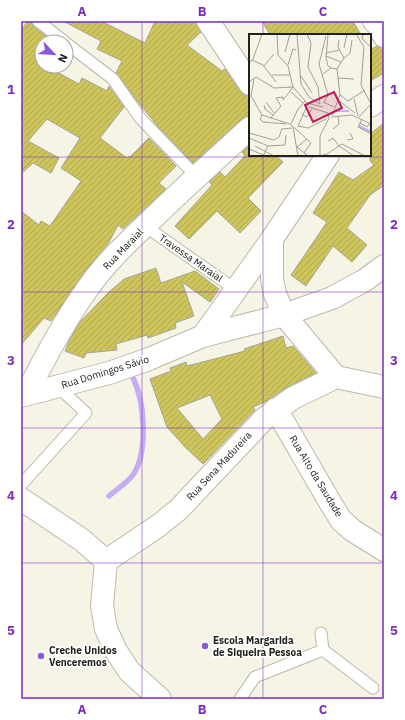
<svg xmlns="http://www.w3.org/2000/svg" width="405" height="720" viewBox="0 0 405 720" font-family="'IBM Plex Sans',sans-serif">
	<defs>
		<pattern id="building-hatch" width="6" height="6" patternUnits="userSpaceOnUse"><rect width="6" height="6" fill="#cdc55c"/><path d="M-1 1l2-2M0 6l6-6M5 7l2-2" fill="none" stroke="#b0a94f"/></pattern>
	</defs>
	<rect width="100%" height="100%" fill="#f5f4e5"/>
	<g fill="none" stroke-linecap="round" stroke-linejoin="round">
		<!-- stream -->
		<path stroke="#c4adf4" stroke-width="5.5" d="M 109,496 C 116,490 128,482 133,475 C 148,453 145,402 133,378"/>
	</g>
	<!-- building -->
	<path fill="url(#building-hatch)" stroke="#a5a597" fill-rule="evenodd" d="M 28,21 L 31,22 L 34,27 L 49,38 L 46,42 L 42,42 L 42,66 L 46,66 L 79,84 L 82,78 L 107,91 L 109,86 L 124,107 L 100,138 L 127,158 L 129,156 L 130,157 L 149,138 L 176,166 L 159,183 L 166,189 L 123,229 L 118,225 L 108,244 L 85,271 L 51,321 L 44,318 L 21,345 L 21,211 L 39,225 L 41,221 L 50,226 L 81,181 L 61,168 L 80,138 L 47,119 L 28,141 L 59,158 L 51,173 L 33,163 L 21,174 L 21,30 Z
		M 63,21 L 101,21 L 145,43 L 155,21 L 196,21 L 201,32 L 187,45 L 222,71 L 225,69 L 240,91 L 244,95 L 250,96 L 250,116 L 242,119 L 193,163 L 159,128 L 138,102 L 116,73 L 122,61 L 97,49 L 101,41 Z
		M 262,21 L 353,21 L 361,35 L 270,35 Z
		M 377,46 L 384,48 L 384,73 L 370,81 L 370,50 Z
		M 384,123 L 384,185 L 370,195 L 347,228 L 367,245 L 352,262 L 333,246 L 306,286 L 291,275 L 327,222 L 313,213 L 339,172 L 353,180 L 374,165 L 370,161 L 370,134 Z
		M 250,145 L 250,155 L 275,155 L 283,162 L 248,198 L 261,211 L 240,233 L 217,211 L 189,239 L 175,226 L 212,185 L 209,182 L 220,172 L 225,177 L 245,156 L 242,152 Z
		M 156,268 L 161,283 L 195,271 L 219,289 L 210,302 L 182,282 L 194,316 L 175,323 L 176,328 L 148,338 L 147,335 L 116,344 L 117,350 L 86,353 L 84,358 L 65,351 L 69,341 L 80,322 L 108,293 L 124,279 Z
		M 283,336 L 286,348 L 293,346 L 316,373 L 287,387 L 267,401 L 253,407 L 255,410 L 203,464 L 185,447 L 167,427 L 150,379 L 171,371 L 170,368 L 186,362 L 187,366 L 245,351 L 244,349 ZM 210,395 L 222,419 L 203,439 L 177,408 Z"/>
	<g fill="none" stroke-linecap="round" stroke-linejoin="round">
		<defs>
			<path id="service" d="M 38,21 L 65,42
				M 66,43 L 113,79 L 141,119 L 196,176
				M 145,226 L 236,290
				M 21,485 L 86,413 L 57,386
				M 321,633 L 323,650
				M 240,699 L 255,677 L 323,650 L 373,688"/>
			<path id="minor" d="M 208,21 L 250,84
				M 374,21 L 378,25 L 384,36
				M 284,315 L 336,377 L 384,387
				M 27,393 C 45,357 64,321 88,288 C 106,262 129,241 152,219 C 184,188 217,158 250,128
				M 276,409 L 331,504 L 341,520 L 352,530 L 384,550
				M 21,499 L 82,540 L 106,561
				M 106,561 L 158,526 L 178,510 L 264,419 L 293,398 L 336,377
				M 106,561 L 102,606 L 106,629 L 116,651 L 129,671 L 160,699"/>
			<path id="tertiary" d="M 284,315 L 332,298 L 365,280 L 384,266"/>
			<path id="secondary" d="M 370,106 L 384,96
				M 203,336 L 272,239 L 328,155
				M 21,396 L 109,373 L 149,359 L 203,336 L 284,315 L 275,294 L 272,279 L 272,239"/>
		</defs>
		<!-- service casing -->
		<use href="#service" stroke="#bab9ab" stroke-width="13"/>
		<!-- minor casing -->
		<use href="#minor" stroke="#bab9ab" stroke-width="24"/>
		<!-- tertiary casing -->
		<use href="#tertiary" stroke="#bab9ab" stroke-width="24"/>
		<!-- secondary casing -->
		<use href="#secondary" stroke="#bab9ab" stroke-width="24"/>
		<!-- service -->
		<use href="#service" stroke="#fff" stroke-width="11"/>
		<!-- minor -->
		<use href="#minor" stroke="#fff" stroke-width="22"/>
		<!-- tertiary -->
		<use href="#tertiary" stroke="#fff" stroke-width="22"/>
		<!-- secondary -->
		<use href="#secondary" stroke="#fff" stroke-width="22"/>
	</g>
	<!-- grid -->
	<path fill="none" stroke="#7b2cbf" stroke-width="1" stroke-opacity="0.55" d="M 142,21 L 142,699M 263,21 L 263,35M 263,155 L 263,699M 21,157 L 384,157M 21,292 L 384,292M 21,428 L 384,428M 21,563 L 384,563"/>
	<!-- markers -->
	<g fill="#8959d2" stroke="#fff" stroke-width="1.5">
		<circle cx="205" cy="646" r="4"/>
		<circle cx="41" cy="656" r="4"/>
	</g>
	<g text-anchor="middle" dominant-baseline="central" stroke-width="3.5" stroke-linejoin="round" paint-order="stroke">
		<!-- street labels -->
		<g font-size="10" fill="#21211c" stroke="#fff">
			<text transform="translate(123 249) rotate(-46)">Rua Maraial</text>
			<text transform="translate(191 258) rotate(35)">Travessa Maraial</text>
			<text transform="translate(105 372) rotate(-17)">Rua Domingos Sávio</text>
			<text transform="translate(219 466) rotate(-47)">Rua Sena Madureira</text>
			<text transform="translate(316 476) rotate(59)">Rua Alto da Saudade</text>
		</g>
		<!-- poi labels -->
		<g font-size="10" font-weight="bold" fill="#21211c" stroke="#fff" text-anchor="start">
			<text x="213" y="640">Escola Margarida<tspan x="213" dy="12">de Siqueira Pessoa</tspan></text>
			<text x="49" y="650">Creche Unidos<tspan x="49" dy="12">Venceremos</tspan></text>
		</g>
	</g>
	<!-- overview -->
	<g transform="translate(249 34)">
		<rect width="122" height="122" fill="#f5f4e5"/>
		<path fill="none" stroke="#c4adf4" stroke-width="2" d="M 87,77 L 100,77M 110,92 L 122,98"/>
		<path fill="none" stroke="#a0a095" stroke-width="1" d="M 28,0 L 29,21 L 39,32 L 44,53 L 58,69 L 74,73M 48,0 L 52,50 L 60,63 L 71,70 L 69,53 L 59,33 L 62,9 L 58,0M 107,0 L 115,13 L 112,51 L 122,70M 116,0 L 113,2 L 114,6 L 122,13M 79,1 L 77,24 L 79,32 L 82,34M 90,6 L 89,13 L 95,24M 95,14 L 98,0M 36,18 L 41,0M 77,19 L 91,16M 77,22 L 92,28M 3,26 L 14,31 L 27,48M 0,29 L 4,25 L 13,0M 39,31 L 44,15 L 47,16M 15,32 L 25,20M 74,40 L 82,34 L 88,35M 23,41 L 41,41M 52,42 L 63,59M 89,44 L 105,45M 5,45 L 2,62 L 13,81M 0,48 L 7,43 L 25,54 L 44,53M 42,58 L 54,69M 91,61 L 99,67 L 116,56M 105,65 L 109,82M 34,66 L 44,53M 89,66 L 106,79M 17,68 L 25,79M 74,68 L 85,73M 75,69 L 79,61 L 70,30 L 77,2M 59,70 L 49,92 L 59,94 L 77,85M 15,71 L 16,75 L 24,81M 60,73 L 79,79M 53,80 L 58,83 L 63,75M 13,81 L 41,90 L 48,96 L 62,109 L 55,119M 13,81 L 11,85 L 14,88 L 37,90M 83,82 L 91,61 L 88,35 L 95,24 L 101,19 L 103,6M 83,83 L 103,81 L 122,90M 110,83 L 122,70M 22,84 L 32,72 L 27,64 L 34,63 L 34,66M 113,85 L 109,93 L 122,100M 111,89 L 118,93 L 121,89M 42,90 L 49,75 L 56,67M 44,93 L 49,122M 84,95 L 90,90 L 89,82M 0,99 L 25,106 L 30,103 L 33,95 L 43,94M 0,104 L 19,112M 58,105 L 48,113 L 59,122M 98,106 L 104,105 L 101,99M 79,107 L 84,104 L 90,112 L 105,122M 6,112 L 25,122M 0,115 L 17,122M 14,122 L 19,112 L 36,111 L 37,101M 71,122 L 78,120 L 93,110 L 116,122M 71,122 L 71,102 L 80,84 L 79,79"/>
		<path fill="#c2185b" fill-opacity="0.15" stroke="#c2185b" stroke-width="2" d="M 85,58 L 93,74 L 64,88 L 56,71 Z"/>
		<rect width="122" height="122" fill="none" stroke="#21211c" stroke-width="2"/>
	</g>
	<!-- border -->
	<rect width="405" height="720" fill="none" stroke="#ffffff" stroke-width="44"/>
	<!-- north arrow -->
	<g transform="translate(54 54) rotate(115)"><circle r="19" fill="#ffffff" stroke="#a6a6a4"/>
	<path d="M0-3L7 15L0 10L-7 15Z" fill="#8959d2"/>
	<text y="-6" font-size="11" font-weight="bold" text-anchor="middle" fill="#21211c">N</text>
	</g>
	<rect x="22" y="22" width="361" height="676" fill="none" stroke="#7b2cbf" stroke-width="1.5"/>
	<g font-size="13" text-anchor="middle" font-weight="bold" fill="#7b2cbf">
		<text x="82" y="16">A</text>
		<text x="202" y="16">B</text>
		<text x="323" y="16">C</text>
		<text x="11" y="94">1</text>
		<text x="394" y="94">1</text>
		<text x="11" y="229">2</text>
		<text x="394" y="229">2</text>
		<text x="11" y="365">3</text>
		<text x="394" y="365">3</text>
		<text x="11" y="500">4</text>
		<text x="394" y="500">4</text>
		<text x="11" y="635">5</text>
		<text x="394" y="635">5</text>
		<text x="82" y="714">A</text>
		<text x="202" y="714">B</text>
		<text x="323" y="714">C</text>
	</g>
</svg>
